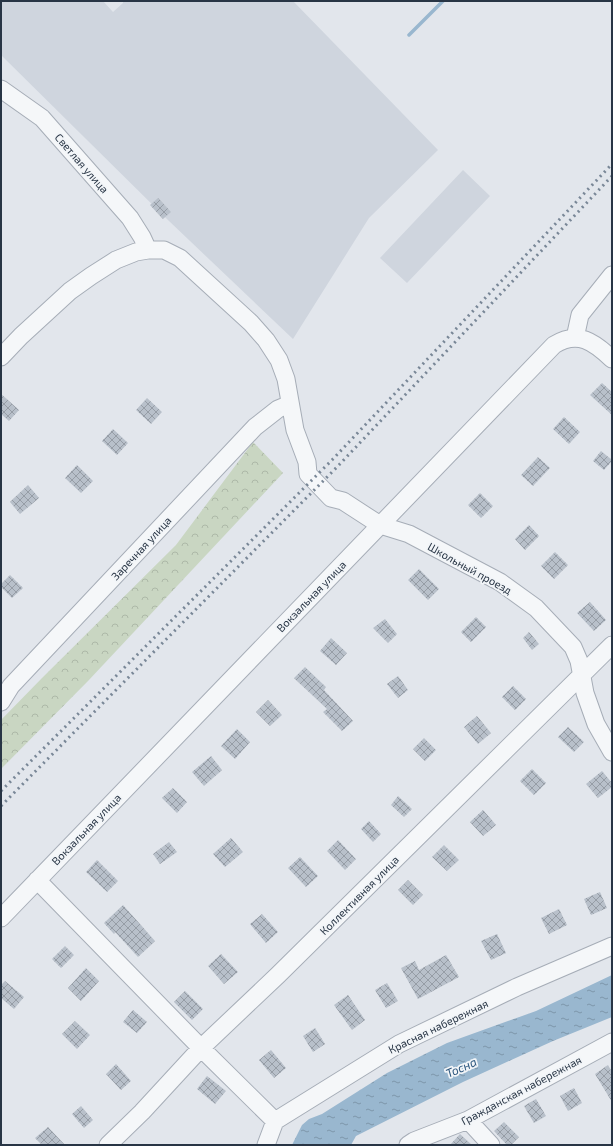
<svg xmlns="http://www.w3.org/2000/svg" width="613" height="1146" viewBox="0 0 613 1146" font-family="'Exo 2',sans-serif">
	<defs>
		<pattern id="forest-crowns" width="20" height="18" patternUnits="userSpaceOnUse"><rect width="20" height="18" fill="#c9d6c2"/><path d="M2 6a3 3 0 1 1 6 0M12 15a3 3 0 1 1 6 0" fill="none" stroke="#adb8a8"/></pattern>
		<pattern id="water-ripples" width="26" height="14" patternUnits="userSpaceOnUse"><rect width="26" height="14" fill="#99b7cf"/><path d="M2 4q2-2 4 0t4 0M15 11q2-2 4 0t4 0" fill="none" stroke="#7d96aa"/></pattern>
		<pattern id="building-cross-hatch" width="8" height="8" patternUnits="userSpaceOnUse"><rect width="8" height="8" fill="#b8c0ca"/><path d="M0 0l8 8M0 8l8-8" fill="none" stroke="#969da6"/></pattern>
	</defs>
	<rect width="100%" height="100%" fill="#e2e6ec"/>
	<!-- built -->
	<path fill="#cfd5de" d="M 1,1 L 103,1 L 113,12 L 123,3 L 123,1 L 293,1 L 438,150 L 369,218 L 293,339 L 169,221 L 1,55 Z
		M 463,170 L 490,196 L 407,283 L 380,258 Z"/>
	<!-- forest -->
	<path fill="url(#forest-crowns)" d="M 253,442 L 283,473 L 88,681 L 1,769 L 1,720 L 42,678 L 176,545 Z"/>
	<!-- water -->
	<path fill="url(#water-ripples)" d="M 612,975 L 612,1017 L 553,1041 L 463,1082 L 356,1136 L 351,1145 L 292,1145 L 302,1125 L 309,1119 L 322,1114 L 387,1073 L 447,1043 L 536,1011 Z"/>
	<g fill="none" stroke-linecap="round" stroke-linejoin="round">
		<!-- stream -->
		<path stroke="#99b7cf" stroke-width="3.5" d="M 409,35 L 443,1"/>
	</g>
	<!-- building -->
	<path fill="url(#building-cross-hatch)" d="M 158,198 L 171,212 L 163,219 L 150,205 Z
		M 602,383 L 612,392 L 612,415 L 590,395 Z
		M 1,394 L 19,410 L 9,421 L 1,414 Z
		M 147,398 L 162,412 L 151,424 L 136,410 Z
		M 564,417 L 580,432 L 569,444 L 553,429 Z
		M 113,429 L 128,443 L 117,455 L 102,441 Z
		M 601,451 L 612,460 L 612,461 L 604,470 L 593,461 Z
		M 538,457 L 550,468 L 533,486 L 521,475 Z
		M 77,465 L 93,481 L 81,493 L 65,478 Z
		M 28,485 L 39,498 L 20,514 L 10,502 Z
		M 480,493 L 493,506 L 481,518 L 468,505 Z
		M 529,525 L 539,536 L 525,550 L 515,539 Z
		M 555,552 L 568,565 L 554,579 L 541,566 Z
		M 419,569 L 439,589 L 428,600 L 408,580 Z
		M 10,575 L 23,588 L 12,598 L 1,587 L 1,584 Z
		M 590,602 L 606,620 L 594,631 L 577,613 Z
		M 476,617 L 486,627 L 471,642 L 461,632 Z
		M 385,619 L 397,634 L 388,643 L 373,628 Z
		M 529,632 L 539,644 L 532,650 L 523,638 Z
		M 331,638 L 347,653 L 336,665 L 320,651 Z
		M 305,667 L 326,687 L 324,690 L 353,721 L 342,731 L 323,712 L 327,709 L 294,678 Z
		M 398,676 L 408,690 L 398,698 L 387,684 Z
		M 513,686 L 526,699 L 515,710 L 502,697 Z
		M 268,700 L 282,715 L 270,726 L 256,712 Z
		M 477,716 L 491,733 L 478,744 L 464,727 Z
		M 568,727 L 584,742 L 574,752 L 558,737 Z
		M 237,729 L 250,742 L 235,759 L 221,746 Z
		M 424,738 L 436,750 L 425,761 L 413,749 Z
		M 211,756 L 222,770 L 204,786 L 192,772 Z
		M 532,769 L 546,783 L 534,795 L 520,781 Z
		M 602,771 L 612,783 L 612,787 L 598,798 L 586,784 Z
		M 173,788 L 187,802 L 177,813 L 162,798 Z
		M 398,796 L 412,809 L 404,817 L 391,805 Z
		M 483,810 L 496,825 L 483,836 L 470,822 Z
		M 369,821 L 381,834 L 373,842 L 361,829 Z
		M 231,838 L 243,852 L 225,867 L 213,854 Z
		M 338,840 L 356,859 L 345,870 L 327,851 Z
		M 169,842 L 177,852 L 160,864 L 153,854 Z
		M 444,845 L 459,860 L 447,871 L 432,857 Z
		M 300,857 L 318,876 L 306,887 L 288,868 Z
		M 97,860 L 118,881 L 107,892 L 86,872 Z
		M 408,880 L 423,895 L 413,905 L 398,890 Z
		M 600,892 L 607,908 L 591,915 L 584,899 Z
		M 123,905 L 155,941 L 138,957 L 115,932 L 114,934 L 104,923 Z
		M 559,909 L 567,925 L 549,934 L 541,918 Z
		M 262,914 L 278,932 L 266,943 L 250,924 Z
		M 497,934 L 506,953 L 491,960 L 481,941 Z
		M 65,946 L 74,955 L 61,968 L 52,959 Z
		M 221,954 L 238,972 L 224,984 L 208,966 Z
		M 446,955 L 459,977 L 418,999 L 401,968 L 415,961 L 419,970 Z
		M 86,968 L 99,981 L 81,1001 L 68,988 Z
		M 5,981 L 24,997 L 14,1009 L 1,998 L 1,985 Z
		M 387,983 L 398,1001 L 386,1008 L 375,990 Z
		M 185,991 L 203,1009 L 192,1020 L 174,1002 Z
		M 348,995 L 365,1020 L 352,1030 L 334,1005 Z
		M 133,1010 L 147,1022 L 137,1033 L 123,1022 Z
		M 75,1021 L 90,1035 L 77,1049 L 62,1034 Z
		M 315,1028 L 325,1044 L 313,1052 L 303,1036 Z
		M 271,1050 L 286,1068 L 274,1078 L 259,1060 Z
		M 116,1064 L 131,1081 L 121,1090 L 106,1074 Z
		M 608,1065 L 612,1072 L 612,1102 L 595,1074 Z
		M 207,1076 L 226,1091 L 215,1104 L 197,1089 Z
		M 574,1088 L 582,1103 L 568,1111 L 560,1096 Z
		M 536,1099 L 546,1116 L 534,1123 L 524,1106 Z
		M 81,1106 L 93,1120 L 84,1128 L 72,1114 Z
		M 504,1122 L 519,1137 L 511,1145 L 507,1145 L 494,1131 Z
		M 48,1127 L 65,1145 L 42,1145 L 35,1138 Z
		M 460,1134 L 472,1145 L 450,1145 Z"/>
	<g fill="none" stroke-linecap="round" stroke-linejoin="round">
		<defs>
			<path id="minor" d="M 1,89 L 42,118 L 130,218 L 142,237 L 148,250
				M 575,338 L 580,315 L 612,275
				M 1,357 L 21,336 L 70,291 L 91,276 L 116,260 L 136,252 L 148,250 L 164,250 L 180,258 L 251,323 L 266,340 L 279,360 L 286,379 L 295,430 L 307,462 L 308,474 L 331,498 L 343,501 L 380,525 L 409,534 L 500,582 L 536,608 L 573,647 L 579,661 L 585,693 L 596,724 L 612,752
				M 1,702 L 11,686 L 255,427 L 278,409 L 290,404
				M 37,880 L 201,1048 L 275,1121
				M 1,918 L 554,345 C 578,330 594,342 612,359
				M 468,1120 L 491,1145
				M 108,1145 L 142,1112 L 201,1048 L 278,975 L 612,645
				M 266,1145 L 275,1121 L 399,1044 L 517,987 L 612,946
				M 408,1145 L 414,1141 L 468,1120 L 612,1042"/>
		</defs>
		<!-- minor casing -->
		<use href="#minor" stroke="#a6adb7" stroke-width="19"/>
		<!-- minor -->
		<use href="#minor" stroke="#f5f7f9" stroke-width="17"/>
		<!-- rail -->
		<path stroke="#798797" stroke-width="3" stroke-dasharray="2 4" stroke-linecap="butt" d="M 1,791 L 332,460 L 612,164
			M 1,806 L 338,466 L 612,176"/>
	</g>
	<g text-anchor="middle" dominant-baseline="central" stroke-width="3.5" stroke-linejoin="round" paint-order="stroke">
		<!-- street labels -->
		<g font-size="11" fill="#283545" stroke="#f2f5f8">
			<text transform="translate(82 163) rotate(49)">Светлая улица</text>
			<text transform="translate(141 548) rotate(-47)">Заречная улица</text>
			<text transform="translate(470 568) rotate(29)">Школьный проезд</text>
			<text transform="translate(311 596) rotate(-46)">Вокзальная улица</text>
			<text transform="translate(86 829) rotate(-46)">Вокзальная улица</text>
			<text transform="translate(359 895) rotate(-45)">Коллективная улица</text>
			<text transform="translate(438 1026) rotate(-26)">Красная набережная</text>
			<text transform="translate(521 1090) rotate(-28)">Гражданская набережная</text>
		</g>
		<!-- water labels -->
		<g font-size="12" font-style="italic" fill="#2d577e" stroke="#f2f5f8">
			<text transform="translate(461 1067) rotate(-24)">Тосна</text>
		</g>
	</g>
	<!-- border -->
	<rect width="613" height="1146" fill="none" stroke="#283545" stroke-width="4"/>
</svg>
